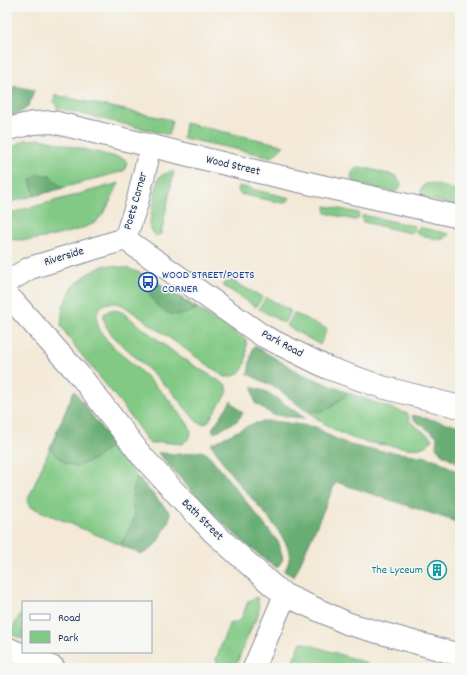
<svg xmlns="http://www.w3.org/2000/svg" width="467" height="675" viewBox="0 0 467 675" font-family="Dekko,sans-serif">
	<rect width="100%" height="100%" fill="#f6f6f2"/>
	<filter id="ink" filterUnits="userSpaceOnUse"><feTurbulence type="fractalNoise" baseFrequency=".025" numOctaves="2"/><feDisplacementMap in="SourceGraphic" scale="8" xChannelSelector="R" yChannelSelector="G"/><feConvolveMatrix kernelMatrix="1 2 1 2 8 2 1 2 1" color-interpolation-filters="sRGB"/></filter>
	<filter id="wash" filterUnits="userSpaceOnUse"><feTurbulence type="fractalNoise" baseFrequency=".012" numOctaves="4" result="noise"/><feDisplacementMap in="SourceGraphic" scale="16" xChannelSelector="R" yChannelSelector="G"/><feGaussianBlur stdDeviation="0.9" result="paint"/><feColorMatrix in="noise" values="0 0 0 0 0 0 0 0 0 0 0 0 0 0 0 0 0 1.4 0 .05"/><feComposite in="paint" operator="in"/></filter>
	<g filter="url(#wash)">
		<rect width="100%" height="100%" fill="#f3e9d6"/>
		<!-- green -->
		<path fill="#81c984" stroke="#4e7c71" d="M 55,95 L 172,120 L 169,135 L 57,108 L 54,101 Z
			M 185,123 L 278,144 L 284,146 L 272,157 L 183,138 Z
			M 41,139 L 125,159 L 127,164 L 124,171 L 7,203 L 7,150 L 25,140 Z
			M 362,167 L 396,176 L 401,183 L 400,188 L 396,192 L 354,184 C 348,176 352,168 362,167 Z
			M 170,172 L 174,172 L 161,234 L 156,236 L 150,229 L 150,222 L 158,180 L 160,176 Z
			M 119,183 C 113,195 107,211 97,221 C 86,230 44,239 29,240 C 22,240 14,240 7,239 L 7,214 Z
			M 430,183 L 460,191 L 460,207 L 424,198 L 421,194 L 421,189 L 424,185 Z
			M 239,186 L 290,198 L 287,202 L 282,203 L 240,194 L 238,190 Z
			M 326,206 L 359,213 L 358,219 L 354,220 L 326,213 L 325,209 Z
			M 363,215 L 415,226 L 414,231 L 410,233 L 363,222 L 361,218 Z
			M 419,227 L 449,234 C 443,245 427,236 418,234 L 416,231 Z
			M 105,265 L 127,268 L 148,276 L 246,340 C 247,358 248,377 225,377 L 124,306 C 121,305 118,303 115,303 C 94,301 93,322 103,335 C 112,347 125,357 136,367 C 152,382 169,398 182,416 C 185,420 190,426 191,432 C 191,437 186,441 183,444 L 161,442 L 150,444 L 120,402 L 76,348 L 61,326 L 63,306 L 72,288 L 87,274 Z
			M 230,280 L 263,297 L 256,307 L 222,285 Z
			M 266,297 L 291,311 L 284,323 L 259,309 Z
			M 110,310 L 115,310 L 122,312 L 180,357 L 226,385 L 228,391 L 208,422 L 204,424 L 197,422 L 171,391 L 111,334 L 107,328 L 103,317 L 105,313 Z
			M 294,313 L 327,329 L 320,345 L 287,326 Z
			M 254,346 L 302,374 L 342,391 L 408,414 L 410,422 L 433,439 C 424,451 413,449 400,447 C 380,444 359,443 341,433 C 317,422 300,403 278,389 C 269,383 258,379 248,374 C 250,366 251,352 254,346 Z
			M 74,391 L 137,477 L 171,514 C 165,530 158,547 142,554 L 31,507 L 27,502 Z
			M 257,597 C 260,607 260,615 253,624 L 235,668 L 219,668 L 216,659 L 229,624 L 241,620 L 248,601 Z
			M 23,614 L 23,639 L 10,634 L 19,616 Z
			M 301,642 L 367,663 L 364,668 L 290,668 Z"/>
		<!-- forest -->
		<path fill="#68ad72" stroke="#426e68" d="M 15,86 L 34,90 C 29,109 25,112 7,118 L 7,91 Z
			M 37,174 L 50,176 L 63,188 L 35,196 L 30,181 Z
			M 141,274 L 148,276 L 197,309 C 192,311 185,315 179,315 C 155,315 149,293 141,274 Z
			M 254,346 L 302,374 L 349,393 L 329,409 L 318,412 L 305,410 L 278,389 L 248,374 C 250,366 251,352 254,346 Z
			M 252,387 L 267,392 L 305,418 L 273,415 L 255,403 Z
			M 74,391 L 113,444 L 96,458 L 77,467 L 65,463 L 50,449 Z
			M 231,401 L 243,413 L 237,421 L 214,433 L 212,429 Z
			M 412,415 L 460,426 L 460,464 L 442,454 L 436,447 L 437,436 L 413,419 Z
			M 266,421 L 281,422 L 316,427 L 330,436 L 350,445 L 367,449 L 422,456 L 437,460 L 460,473 L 460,523 L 336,482 L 294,577 L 284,571 C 289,565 291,556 288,548 C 276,522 253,501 235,479 C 226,468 219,456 211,444 L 252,424 Z
			M 202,451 L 209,455 L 279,543 L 283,559 L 277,568 C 231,536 194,495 158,453 L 184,454 Z
			M 137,477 L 171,514 C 165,530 158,547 142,554 L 120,545 L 131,526 L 135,515 L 132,504 L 133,489 Z"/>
	</g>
	<g filter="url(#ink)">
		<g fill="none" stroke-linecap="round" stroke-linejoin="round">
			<defs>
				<path id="minor" d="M 7,129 L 33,123 L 53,122 L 259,172 L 460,217
					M 125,239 L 263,336 L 328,368 L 382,387 L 460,407
					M 125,239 L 137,203 L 147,162
					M 7,282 L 30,268 L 125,239
					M 7,297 L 13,301 L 82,378 L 141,455 L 173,490 L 212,531 L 272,585 L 285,595 L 349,624 L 460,655
					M 7,648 L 54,668
					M 254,668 L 285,595"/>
			</defs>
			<!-- minor casing -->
			<use href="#minor" stroke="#878c9a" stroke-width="24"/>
			<!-- minor -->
			<use href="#minor" stroke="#fff" stroke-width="22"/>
		</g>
	</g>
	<!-- icons -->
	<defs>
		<symbol id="bus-ring" viewBox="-11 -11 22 22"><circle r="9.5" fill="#f6f6f2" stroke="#1a4fb4" stroke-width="1.5"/><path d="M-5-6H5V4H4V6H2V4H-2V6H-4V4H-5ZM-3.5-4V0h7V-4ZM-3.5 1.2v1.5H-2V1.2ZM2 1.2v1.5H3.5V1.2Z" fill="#1a4fb4"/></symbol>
		<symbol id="building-ring" viewBox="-11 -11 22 22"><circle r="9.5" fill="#f6f6f2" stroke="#0f9aa8" stroke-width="1.5"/><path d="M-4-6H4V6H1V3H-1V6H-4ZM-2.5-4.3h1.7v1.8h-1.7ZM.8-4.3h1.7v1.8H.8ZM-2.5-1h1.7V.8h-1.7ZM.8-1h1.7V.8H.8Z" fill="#0f9aa8"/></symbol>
	</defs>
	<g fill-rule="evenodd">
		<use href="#bus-ring" x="137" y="271" width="22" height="22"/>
		<use href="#building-ring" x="426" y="559" width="22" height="22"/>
	</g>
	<g text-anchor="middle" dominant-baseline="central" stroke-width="3" stroke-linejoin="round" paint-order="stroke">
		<!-- street labels -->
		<g font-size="12" fill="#1b2f5e" stroke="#f6f6f2">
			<text transform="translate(233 166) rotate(13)">Wood Street</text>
			<text transform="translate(136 201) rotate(-74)">Poets Corner</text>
			<text transform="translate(64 257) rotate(-17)">Riverside</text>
			<text transform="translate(282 344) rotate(28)">Park Road</text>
			<text transform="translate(202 520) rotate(45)">Bath Street</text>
		</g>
		<!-- transit labels -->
		<g font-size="12" fill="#164399" stroke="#f6f6f2" text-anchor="start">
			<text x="162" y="275">WOOD STREET/POETS<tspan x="162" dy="14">CORNER</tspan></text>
		</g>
		<!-- culture labels -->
		<g font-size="12" fill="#0d838f" stroke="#f6f6f2" text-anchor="end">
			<text x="423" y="570">The Lyceum</text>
		</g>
	</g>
	<!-- margin -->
	<rect width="467" height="675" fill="none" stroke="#f6f6f2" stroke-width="24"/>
	<!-- legend -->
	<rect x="22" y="601" width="130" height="52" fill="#f6f6f2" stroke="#9ea6b7"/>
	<rect x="30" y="614" width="20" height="6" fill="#ffffff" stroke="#9ea6b7"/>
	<text x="58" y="621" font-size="12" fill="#1b2f5e">Road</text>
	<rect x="30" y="631" width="20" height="12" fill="#81c984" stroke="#9ea6b7"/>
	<text x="58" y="641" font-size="12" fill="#1b2f5e">Park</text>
</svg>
